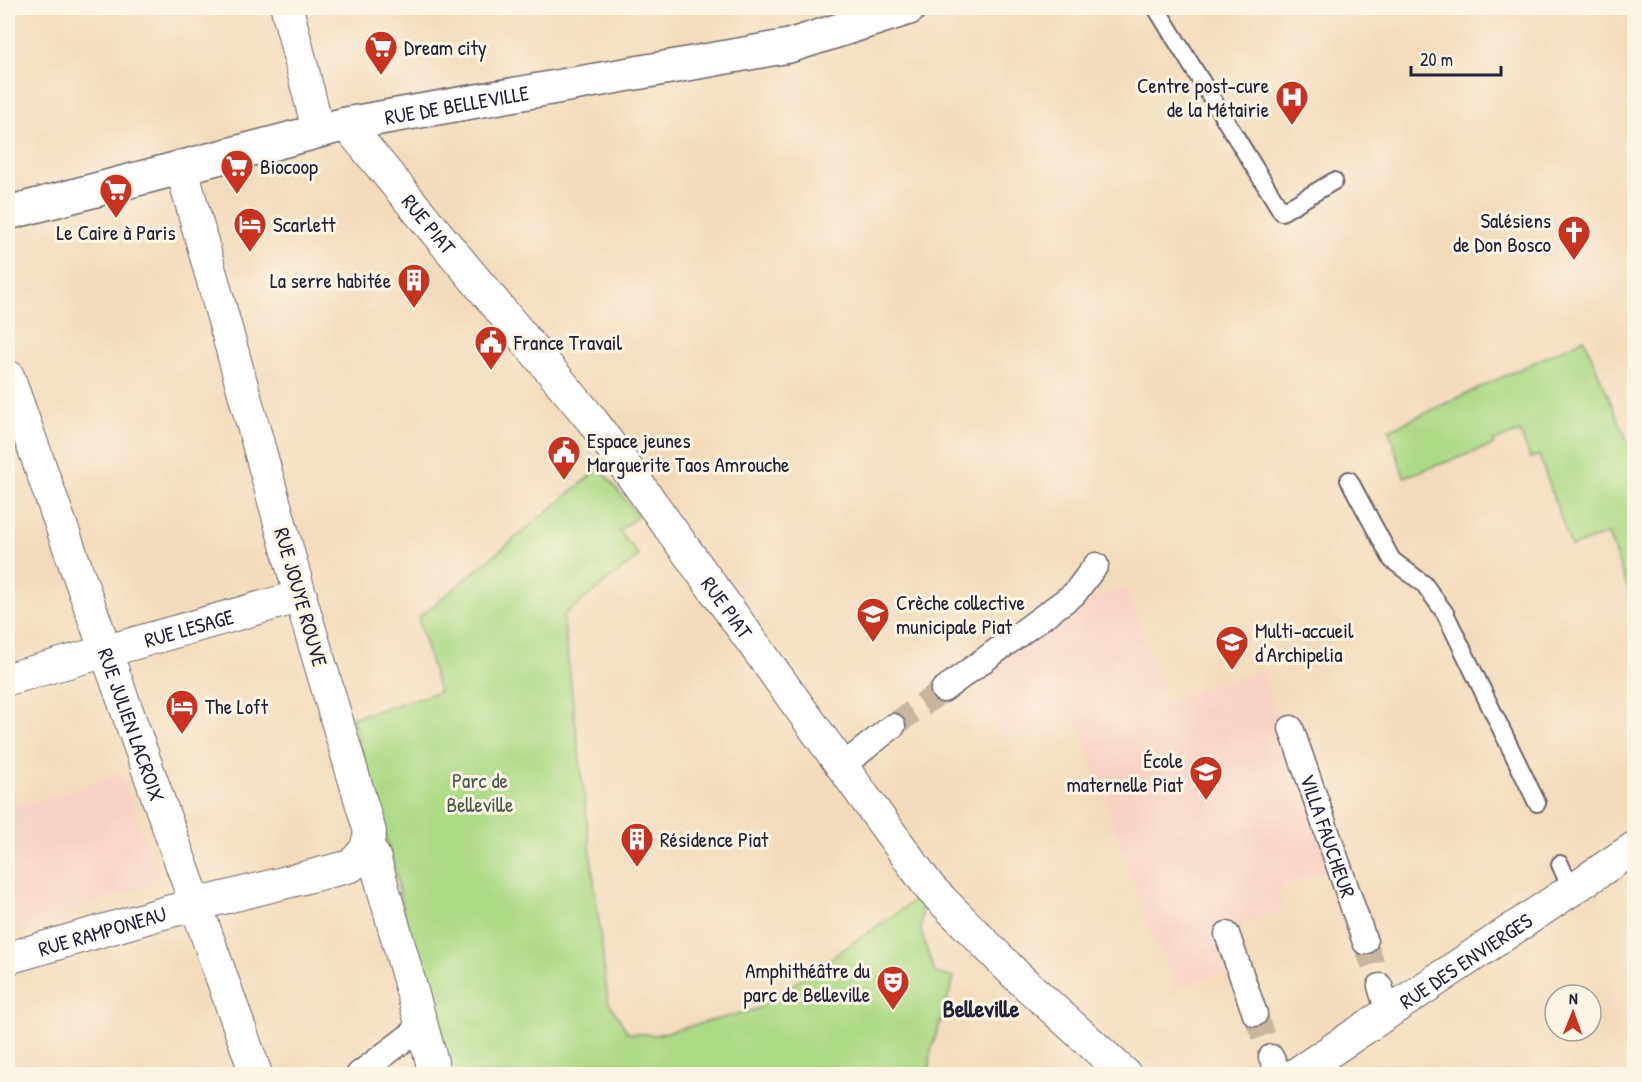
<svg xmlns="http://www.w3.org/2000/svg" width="1642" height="1082" viewBox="0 0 1642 1082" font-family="'Patrick Hand',sans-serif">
	<rect width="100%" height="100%" fill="#fcf5e5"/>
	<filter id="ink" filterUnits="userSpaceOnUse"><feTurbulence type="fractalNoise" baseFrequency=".0167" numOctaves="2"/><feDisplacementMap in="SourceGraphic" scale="12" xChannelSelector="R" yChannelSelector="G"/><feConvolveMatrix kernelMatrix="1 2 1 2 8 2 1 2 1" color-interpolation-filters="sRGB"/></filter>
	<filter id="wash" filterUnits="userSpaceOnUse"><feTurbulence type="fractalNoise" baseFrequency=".008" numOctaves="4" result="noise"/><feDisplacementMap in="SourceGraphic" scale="24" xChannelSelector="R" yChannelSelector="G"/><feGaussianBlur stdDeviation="1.35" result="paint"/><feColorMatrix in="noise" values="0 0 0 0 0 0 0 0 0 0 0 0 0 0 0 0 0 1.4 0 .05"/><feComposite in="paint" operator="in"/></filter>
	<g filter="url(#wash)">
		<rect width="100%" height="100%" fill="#f2dbbb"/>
		<!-- built -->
		<path fill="#f6d2c5" d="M 1127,588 L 1166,700 L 1262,670 L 1330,871 L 1277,889 L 1284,910 L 1233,927 L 1230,970 L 1175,990 L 1160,946 L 1156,947 L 1070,699 L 996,741 L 991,697 L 979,678 L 1082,602 Z
			M 121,774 L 157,873 L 151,885 L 8,930 L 8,810 Z"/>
		<!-- green -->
		<path fill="#afda85" stroke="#687e60" stroke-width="1.5" d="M 1584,339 L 1634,456 L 1634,606 L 1608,534 L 1571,547 L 1539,455 L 1530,458 L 1520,432 L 1494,441 L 1494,445 L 1404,477 L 1389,430 Z
			M 600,468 L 638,516 L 619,531 L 639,556 L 563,616 L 608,1001 L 628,1033 L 656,1035 L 757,1009 L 918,898 L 922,909 L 921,932 L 935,973 L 954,978 L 930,1054 L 930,1074 L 449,1074 L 408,937 L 396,874 L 352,718 L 439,692 L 418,618 Z"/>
	</g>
	<g filter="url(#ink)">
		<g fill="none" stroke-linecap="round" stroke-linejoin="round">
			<!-- pedestrian-tunnel -->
			<path stroke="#c8b6a1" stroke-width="24" stroke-dasharray="24 12" stroke-linecap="butt" d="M 893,726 L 943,690
				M 1365,942 L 1380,986
				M 1255,1014 L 1271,1057"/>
			<defs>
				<path id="service" d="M 1158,11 L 1282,212 L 1334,181
					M 1349,480 L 1392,560 L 1424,584 L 1445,613 L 1537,803
					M 1560,864 L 1572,891"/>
				<g id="pedestrian">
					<path d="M 943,690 L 1074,594 L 1096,565"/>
					<path id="s1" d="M 1291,728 L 1365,942"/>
					<path d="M 841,767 L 893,726"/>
					<path d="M 1227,934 L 1255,1014"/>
					<path d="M 1380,986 L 1388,1013"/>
					<path d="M 1271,1057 L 1280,1074"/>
					<path d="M 359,1074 L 421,1027"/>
				</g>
				<g id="minor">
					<path d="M 287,8 L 318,130"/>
					<path id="s2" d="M 346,124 L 591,419 L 930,888 L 1018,977 L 1125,1074"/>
					<path id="s3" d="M 8,376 L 256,1074"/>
					<path id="s4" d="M 8,679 L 301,596"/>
					<path d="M 366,849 L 374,856 L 432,1062 L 432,1074"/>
					<path id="s5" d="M 8,958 L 167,912 L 351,866 L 366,849 L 370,832 L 305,613 L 181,166"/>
					<path id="s6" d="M 1296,1074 L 1634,848"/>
				</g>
				<g id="tertiary">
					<path id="s7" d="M 8,213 L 346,124 L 789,46 L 909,8"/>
				</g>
			</defs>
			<!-- service casing -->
			<use href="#service" stroke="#6b6368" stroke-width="20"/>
			<!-- pedestrian casing -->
			<use href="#pedestrian" stroke="#6b6368" stroke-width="27"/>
			<!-- minor casing -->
			<use href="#minor" stroke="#6b6368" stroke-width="34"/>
			<!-- tertiary casing -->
			<use href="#tertiary" stroke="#6b6368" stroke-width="36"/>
			<!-- service -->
			<use href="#service" stroke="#fff" stroke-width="16"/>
			<!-- pedestrian -->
			<use href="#pedestrian" stroke="#fff" stroke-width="24"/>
			<!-- minor -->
			<use href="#minor" stroke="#fff" stroke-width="32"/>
			<!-- tertiary -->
			<use href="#tertiary" stroke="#fff" stroke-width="33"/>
		</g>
	</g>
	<!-- icons -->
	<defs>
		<symbol id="supermarket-pin" viewBox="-11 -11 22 30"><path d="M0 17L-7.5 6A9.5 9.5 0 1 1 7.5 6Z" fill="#c8321e" stroke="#fcf5e5"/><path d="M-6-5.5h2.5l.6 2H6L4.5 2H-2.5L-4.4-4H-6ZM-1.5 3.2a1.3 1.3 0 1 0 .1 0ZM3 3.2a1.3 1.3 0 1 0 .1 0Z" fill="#fff"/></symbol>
		<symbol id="hospital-pin" viewBox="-11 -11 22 30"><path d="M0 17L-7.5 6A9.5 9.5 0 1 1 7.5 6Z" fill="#c8321e" stroke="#fcf5e5"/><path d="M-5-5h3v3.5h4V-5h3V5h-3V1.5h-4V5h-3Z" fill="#fff"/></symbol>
		<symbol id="hotel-pin" viewBox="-11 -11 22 30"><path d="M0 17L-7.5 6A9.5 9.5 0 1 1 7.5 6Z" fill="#c8321e" stroke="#fcf5e5"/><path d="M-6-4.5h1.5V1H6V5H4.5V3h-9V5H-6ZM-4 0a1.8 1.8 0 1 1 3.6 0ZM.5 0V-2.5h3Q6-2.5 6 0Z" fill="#fff"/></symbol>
		<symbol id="church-pin" viewBox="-11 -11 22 30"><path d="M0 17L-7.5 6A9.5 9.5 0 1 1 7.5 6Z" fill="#c8321e" stroke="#fcf5e5"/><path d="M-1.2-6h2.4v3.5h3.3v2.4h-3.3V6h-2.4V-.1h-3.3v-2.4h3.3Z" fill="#fff"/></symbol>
		<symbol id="building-pin" viewBox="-11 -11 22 30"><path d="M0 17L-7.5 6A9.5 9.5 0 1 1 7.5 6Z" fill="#c8321e" stroke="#fcf5e5"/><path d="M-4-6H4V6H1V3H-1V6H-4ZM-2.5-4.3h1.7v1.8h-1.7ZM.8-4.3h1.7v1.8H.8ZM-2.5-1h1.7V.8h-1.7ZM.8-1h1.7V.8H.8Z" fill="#fff"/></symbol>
		<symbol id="civic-pin" viewBox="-11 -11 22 30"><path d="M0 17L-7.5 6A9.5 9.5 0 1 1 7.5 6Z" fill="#c8321e" stroke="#fcf5e5"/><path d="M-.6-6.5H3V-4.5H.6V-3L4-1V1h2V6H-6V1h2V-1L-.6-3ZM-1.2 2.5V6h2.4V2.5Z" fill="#fff"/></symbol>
		<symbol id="school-pin" viewBox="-11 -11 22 30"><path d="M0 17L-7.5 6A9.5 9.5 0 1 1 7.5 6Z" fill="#c8321e" stroke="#fcf5e5"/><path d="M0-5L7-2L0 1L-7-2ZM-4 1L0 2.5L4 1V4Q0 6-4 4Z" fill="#fff"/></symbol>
		<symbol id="theatre-pin" viewBox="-11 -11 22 30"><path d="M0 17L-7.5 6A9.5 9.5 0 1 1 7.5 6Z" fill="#c8321e" stroke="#fcf5e5"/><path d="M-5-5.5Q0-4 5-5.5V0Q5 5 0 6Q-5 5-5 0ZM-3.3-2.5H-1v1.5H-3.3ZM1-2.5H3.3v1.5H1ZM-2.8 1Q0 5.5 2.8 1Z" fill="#fff"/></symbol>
	</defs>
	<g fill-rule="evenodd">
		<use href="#supermarket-pin" x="362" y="28" width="38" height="52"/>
		<use href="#hospital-pin" x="1273" y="78" width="38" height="52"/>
		<use href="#supermarket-pin" x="218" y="147" width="38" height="52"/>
		<use href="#supermarket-pin" x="97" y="171" width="38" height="52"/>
		<use href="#hotel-pin" x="231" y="205" width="38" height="52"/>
		<use href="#church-pin" x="1555" y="213" width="38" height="52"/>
		<use href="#building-pin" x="395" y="261" width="38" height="52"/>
		<use href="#civic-pin" x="472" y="323" width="38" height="52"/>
		<use href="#civic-pin" x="545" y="433" width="38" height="52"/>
		<use href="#school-pin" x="854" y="595" width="38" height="52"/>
		<use href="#school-pin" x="1213" y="623" width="38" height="52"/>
		<use href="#hotel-pin" x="163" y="687" width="38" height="52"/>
		<use href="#school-pin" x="1187" y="753" width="38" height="52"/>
		<use href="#building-pin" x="618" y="820" width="38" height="52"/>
		<use href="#theatre-pin" x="874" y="963" width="38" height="52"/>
	</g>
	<g text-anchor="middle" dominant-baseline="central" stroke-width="6" stroke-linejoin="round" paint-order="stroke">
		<!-- poi labels -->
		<g font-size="21" fill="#22223b" stroke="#fcf5e5" text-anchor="start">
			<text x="404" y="47">Dream city</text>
			<text x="1269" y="85" text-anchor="end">Centre post-cure<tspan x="1269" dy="24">de la Métairie</tspan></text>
			<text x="260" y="166">Biocoop</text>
			<text x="1551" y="220" text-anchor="end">Salésiens<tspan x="1551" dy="24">de Don Bosco</tspan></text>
			<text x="273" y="224">Scarlett</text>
			<text x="116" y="232" text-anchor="middle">Le Caire à Paris</text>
			<text x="391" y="280" text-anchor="end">La serre habitée</text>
			<text x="514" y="342">France Travail</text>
			<text x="587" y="440">Espace jeunes<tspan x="587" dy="24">Marguerite Taos Amrouche</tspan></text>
			<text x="896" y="602">Crèche collective<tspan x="896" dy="24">municipale Piat</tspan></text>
			<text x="1255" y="630">Multi-accueil<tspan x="1255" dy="24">d'Archipelia</tspan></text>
			<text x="205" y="706">The Loft</text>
			<text x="1183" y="760" text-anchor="end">École<tspan x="1183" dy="24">maternelle Piat</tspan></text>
			<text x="660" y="839">Résidence Piat</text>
			<text x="870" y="970" text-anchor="end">Amphithéâtre du<tspan x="870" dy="24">parc de Belleville</tspan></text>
		</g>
		<!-- street labels -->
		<g font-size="21" fill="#22223b" stroke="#fcf5e5">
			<text stroke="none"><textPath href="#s7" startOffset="462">RUE DE BELLEVILLE</textPath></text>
			<text stroke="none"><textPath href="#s2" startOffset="130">RUE PIAT</textPath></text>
			<text transform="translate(301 597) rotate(74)">RUE JOUYE ROUVE</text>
			<text stroke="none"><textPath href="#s2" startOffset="616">RUE PIAT</textPath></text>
			<text stroke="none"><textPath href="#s4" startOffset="188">RUE LESAGE</textPath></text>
			<text stroke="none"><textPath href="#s3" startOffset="370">RUE JULIEN LACROIX</textPath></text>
			<text stroke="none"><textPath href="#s1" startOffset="114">VILLA FAUCHEUR</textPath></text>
			<text stroke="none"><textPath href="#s5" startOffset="98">RUE RAMPONEAU</textPath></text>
			<text stroke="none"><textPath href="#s6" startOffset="204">RUE DES ENVIERGES</textPath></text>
		</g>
		<!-- park labels -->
		<g font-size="21" fill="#4c5951" stroke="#fcf5e5">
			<text x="480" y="780">Parc de<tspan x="480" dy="24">Belleville</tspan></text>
		</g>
		<!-- quarter labels -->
		<g font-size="24" font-weight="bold" fill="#22223b" stroke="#fcf5e5">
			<text x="981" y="1008">Belleville</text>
		</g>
	</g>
	<!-- margin -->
	<rect width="1642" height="1082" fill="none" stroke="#fcf5e5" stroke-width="30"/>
	<!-- north arrow -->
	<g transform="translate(1573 1013) rotate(1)"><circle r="28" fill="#fcf5e5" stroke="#a5a1a1" stroke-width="1.5"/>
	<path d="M0-4.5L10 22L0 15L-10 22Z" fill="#c8321e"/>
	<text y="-9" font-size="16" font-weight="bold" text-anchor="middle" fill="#22223b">N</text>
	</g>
	<!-- scale -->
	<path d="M1411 66v9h90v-9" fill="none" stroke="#22223b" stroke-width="3"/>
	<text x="1420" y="66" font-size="18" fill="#22223b" stroke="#fcf5e5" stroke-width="4.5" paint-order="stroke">20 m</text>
</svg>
